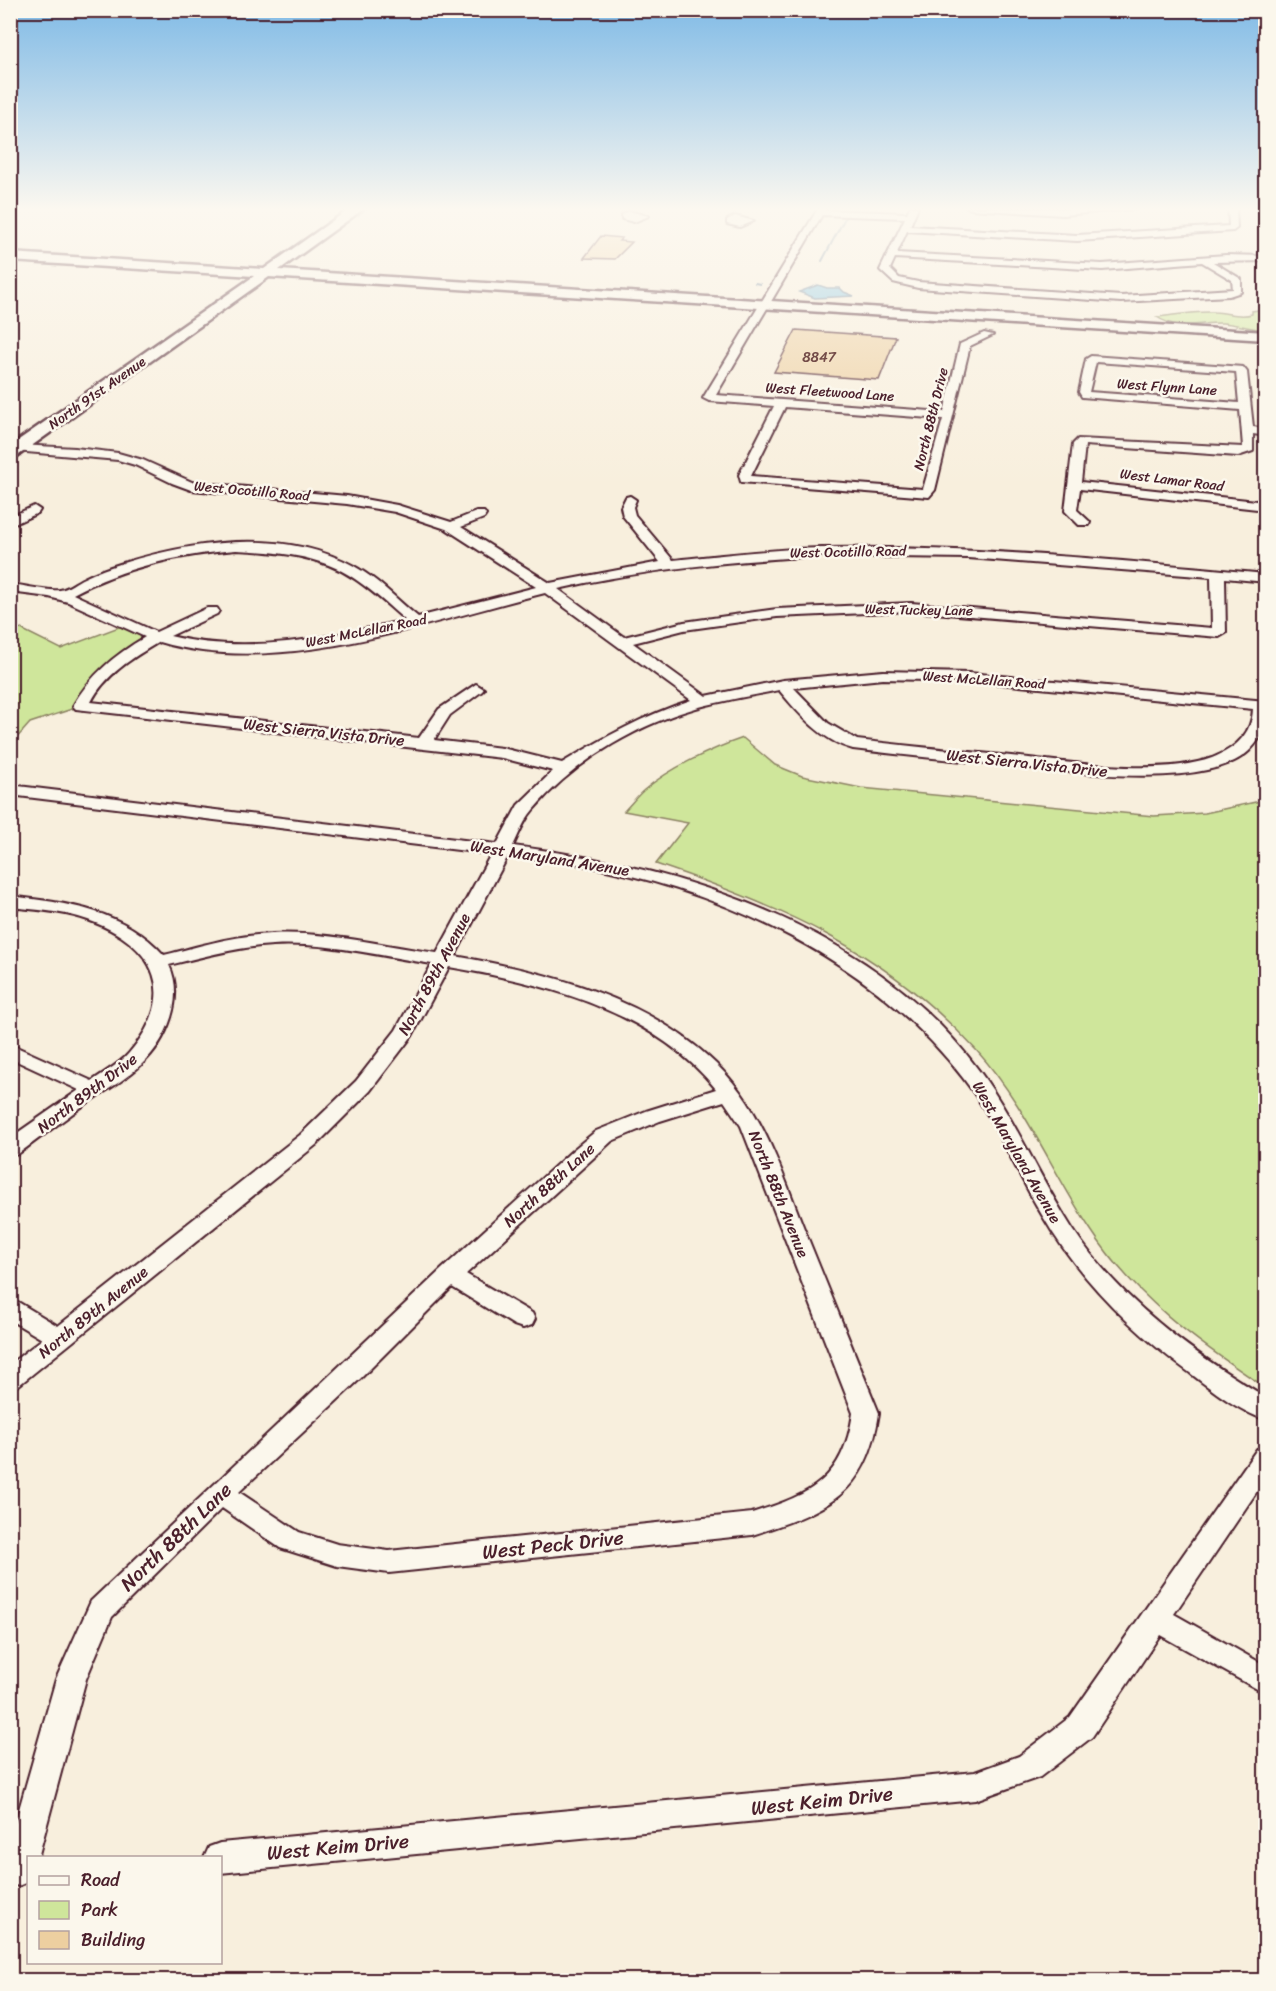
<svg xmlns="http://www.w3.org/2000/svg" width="1276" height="1991" viewBox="0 0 1276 1991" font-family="Sriracha,sans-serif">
	<rect width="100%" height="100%" fill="#f8efdd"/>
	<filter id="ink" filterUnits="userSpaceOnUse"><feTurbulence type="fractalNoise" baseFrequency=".0167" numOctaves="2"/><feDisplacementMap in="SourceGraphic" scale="12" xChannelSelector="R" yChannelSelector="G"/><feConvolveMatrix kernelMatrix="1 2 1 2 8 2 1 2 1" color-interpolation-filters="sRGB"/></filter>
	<g filter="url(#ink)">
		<!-- green -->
		<path fill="#cfe69b" stroke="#8c8263" stroke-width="1.5" d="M 1265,309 L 1265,330 C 1250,329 1238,324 1223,323 C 1202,322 1177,331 1157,317 C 1176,315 1196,311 1214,312 C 1227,312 1238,318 1252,314 L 1252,311 Z
			M 11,624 L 61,649 L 124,625 L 159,638 L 128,655 L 81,706 L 30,723 L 15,740 L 11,739 Z
			M 743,738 L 775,765 L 802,776 L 861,788 L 1154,816 L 1205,813 L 1265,800 L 1265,1387 C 1198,1343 1133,1296 1089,1227 C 1051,1169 1024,1103 977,1051 C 886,951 781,906 656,864 L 688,823 L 624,811 C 631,804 637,796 644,790 C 670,768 711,749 743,738 Z"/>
		<!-- water -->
		<path fill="#81c3e2" stroke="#6b8199" stroke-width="1.5" d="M 818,285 L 827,288 L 840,288 L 844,292 L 854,296 L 815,298 L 799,292 Z"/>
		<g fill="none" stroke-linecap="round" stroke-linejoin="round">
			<!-- stream -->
			<path stroke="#6b8199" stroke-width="2" d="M 822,261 L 846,216
				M 755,283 L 760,284"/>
		</g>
		<!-- building -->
		<path fill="#edcfa0" stroke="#4a1f2b" stroke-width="1.5" d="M 601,236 L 622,238 L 619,241 L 632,242 L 615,259 L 584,258 Z
			M 796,330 L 896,337 L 879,380 L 774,372 Z"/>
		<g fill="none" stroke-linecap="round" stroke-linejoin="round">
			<defs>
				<path id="minor" d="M 819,207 L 827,207 L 825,210 L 907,213 L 910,207 L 918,207 L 910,226 L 1077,235 L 1229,226 L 1228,207 L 1236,207 L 1237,228 L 1233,231 L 1077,241 L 907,231 L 897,253 L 1102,264 L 1226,255 L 1263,256 L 1266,257 L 1266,261 L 1213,262 L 1241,279 L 1241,292 L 1229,296 L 1121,302 L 918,288 L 893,282 L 880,270 L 905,218 L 822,215 L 716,395 L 944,412 L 960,344 L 984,333 L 993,335 L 970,346 L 935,490 L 929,497 L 741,482 L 739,475 L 774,406 L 709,401 L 703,398 ZM 895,258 L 1102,270 L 1202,262 L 1232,280 L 1233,289 L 1121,296 L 918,282 L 899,278 L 890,269 ZM 785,407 L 943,419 L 923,489 L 751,476 Z
					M 967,207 L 1063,209 L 1138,207 L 1134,209 L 1063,215 L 971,209 Z
					M 629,211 L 649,216 L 634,222 L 622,219 L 622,215 Z
					M 735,216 L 754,221 L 740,227 L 727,224 L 727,220 Z
					M 1091,356 L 1243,367 L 1247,372 L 1253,427 L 1266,429 L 1266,436 L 1253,434 L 1253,451 L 1238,456 L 1085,445 L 1081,482 L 1266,502 L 1266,510 L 1080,489 L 1077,510 L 1090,522 L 1089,525 L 1079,525 L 1065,511 L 1073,444 L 1078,439 L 1243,447 L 1240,410 L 1082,397 L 1079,392 L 1086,359 ZM 1096,362 L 1236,372 L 1239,403 L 1089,392 Z
					M 19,445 L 75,448 L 118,453 L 143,460 L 192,482 L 347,496 L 397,505 L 451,522 L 476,512 L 484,512 L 486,515 L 484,518 L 461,527 L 550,583 L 660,562 L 623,516 L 621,507 L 626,497 L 630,496 L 636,500 L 633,507 L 635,515 L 673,560 C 722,555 772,549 822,548 C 970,546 1118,560 1266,574 L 1266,582 L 1225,578 L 1226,633 L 1219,637 L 911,611 L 777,617 L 684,630 L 633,643 L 706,696 L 783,680 L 883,671 L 969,673 L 1266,701 C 1266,724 1266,734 1249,751 C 1207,791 1067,772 1012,766 C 959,760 906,756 853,749 C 822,741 799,714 779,690 C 755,695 731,699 707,705 C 643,721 576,759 533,810 C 524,820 519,834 513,846 C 683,867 874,927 980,1072 C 1016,1121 1039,1177 1072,1228 C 1119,1300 1193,1354 1266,1397 L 1266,1420 C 1239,1411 1212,1390 1190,1373 C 1131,1330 1079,1279 1042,1215 C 1015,1170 995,1119 963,1078 C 870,958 724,891 577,864 C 554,860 531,859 508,856 L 455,956 C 547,972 647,997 716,1064 C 763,1109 782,1173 805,1231 C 830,1292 854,1352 879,1413 C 867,1496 825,1511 752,1535 L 389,1573 L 337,1566 L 280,1548 L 222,1508 L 112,1617 L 86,1679 L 38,1858 L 28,1858 L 28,1882 L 18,1886 L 10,1883 L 10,1841 L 56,1679 L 91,1601 L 442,1269 L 574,1149 L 596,1131 L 646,1111 L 716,1089 C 652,1010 544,983 449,967 L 412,1036 L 370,1091 L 316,1145 L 19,1385 L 10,1387 L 10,1364 L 42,1339 L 10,1320 L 10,1300 L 18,1302 L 58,1326 L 300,1135 L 356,1081 L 396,1030 L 432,964 C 379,956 326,942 273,945 C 237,947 203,957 169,965 C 185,998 167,1041 141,1065 C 128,1077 111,1088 96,1097 C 69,1115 44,1135 18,1154 L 10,1156 L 10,1138 L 79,1090 L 10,1058 L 10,1044 L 92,1081 C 104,1072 120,1064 129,1053 C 180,994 156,945 88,920 C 63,911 36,910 10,907 L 10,896 C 67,903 124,910 164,955 C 200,946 235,935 272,934 C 327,931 383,946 437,953 L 491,854 L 10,795 L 10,785 L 497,844 L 518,805 L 553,771 L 502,758 L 76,709 L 73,706 C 90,675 115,655 145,637 L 68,602 L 49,597 L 10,592 L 10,584 C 21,585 52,592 60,590 C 68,589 77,581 84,578 C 96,572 110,567 123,563 C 195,541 284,528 354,566 C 378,579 397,600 418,617 L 536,587 L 446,529 L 395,512 L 347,504 L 191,490 L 172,483 L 135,465 L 118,460 L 15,451 L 15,447 ZM 236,550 C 277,552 320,555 355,579 C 373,591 389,606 405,620 C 329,638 247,655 170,636 L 217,614 L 219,611 L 217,608 L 207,608 L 156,632 L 73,594 C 125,567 178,555 236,550 ZM 820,556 L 968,558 L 1211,577 L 1212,628 L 911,603 L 777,609 L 684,622 L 624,637 L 558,589 C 645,569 731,561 820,556 ZM 545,593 L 691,700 C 643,716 605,737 562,763 L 502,748 L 434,740 L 450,715 L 481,692 L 484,689 L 476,684 L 439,709 L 419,738 L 91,702 C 105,675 132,658 159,642 C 281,678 426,622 545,593 ZM 883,679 L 969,681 L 1253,709 C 1252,734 1235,749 1212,758 C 1158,777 1068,762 1011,756 C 960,751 908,746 857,740 L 828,723 L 794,688 ZM 724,1101 L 741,1126 L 853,1413 C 843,1480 812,1494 752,1513 L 389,1551 L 337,1544 L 299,1532 L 239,1492 L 360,1379 L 452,1287 L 514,1325 L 523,1328 L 532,1325 L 535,1319 L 532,1313 L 466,1274 L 612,1141 L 660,1121 Z
					M 34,506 L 40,510 L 38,513 L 10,526 L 10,517 Z
					M 1266,1446 L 1266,1478 L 1174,1614 L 1266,1666 L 1266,1694 L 1160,1635 L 1092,1737 L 1040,1777 L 975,1800 L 220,1873 L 220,1858 L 204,1858 L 209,1847 L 220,1843 L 975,1772 L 1019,1756 L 1070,1717 L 1257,1449 Z"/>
				<path id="secondary" d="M 352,207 L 366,207 L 279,270 L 1266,332 L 1266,340 L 269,277 L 16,457 L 10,459 L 10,446 L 254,276 L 10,261 L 10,253 L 264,269 Z"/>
			</defs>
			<!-- minor casing -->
			<use href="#minor" stroke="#4a1f2b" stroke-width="4"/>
			<!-- secondary casing -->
			<use href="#secondary" stroke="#4a1f2b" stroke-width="5"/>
			<!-- minor -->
			<use href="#minor" fill="#fbf7ec" fill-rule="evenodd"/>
			<!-- secondary -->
			<use href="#secondary" fill="#fbf7ec" fill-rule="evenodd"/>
		</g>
	</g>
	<!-- sky -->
	<linearGradient id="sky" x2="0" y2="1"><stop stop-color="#7fbae6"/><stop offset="0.43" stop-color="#fcf8f0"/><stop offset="1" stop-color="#fcf8f0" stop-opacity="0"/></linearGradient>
	<rect width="1276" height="486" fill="url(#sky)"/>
	<g text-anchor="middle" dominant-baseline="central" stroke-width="5" stroke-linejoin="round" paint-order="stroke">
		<!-- number labels -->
		<g font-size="14" fill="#734b48">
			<text x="819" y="357">8847</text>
		</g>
		<!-- far-street labels -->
		<g font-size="14" fill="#4a1f2b" stroke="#fbf7ec">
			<text transform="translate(1167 387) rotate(4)">West Flynn Lane</text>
			<text transform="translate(830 392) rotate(4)">West Fleetwood Lane</text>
			<text transform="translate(97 393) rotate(-35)">North 91st Avenue</text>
			<text transform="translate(931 419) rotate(-76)">North 88th Drive</text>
			<text transform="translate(1172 480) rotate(7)">West Lamar Road</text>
			<text transform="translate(252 491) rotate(5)">West Ocotillo Road</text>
			<text transform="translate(848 552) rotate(-1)">West Ocotillo Road</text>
			<text transform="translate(919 610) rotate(1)">West Tuckey Lane</text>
			<text transform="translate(366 631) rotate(-11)">West McLellan Road</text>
			<text transform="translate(984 680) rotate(4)">West McLellan Road</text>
		</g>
		<!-- street labels -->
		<g font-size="16" fill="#4a1f2b" stroke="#fbf7ec">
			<text transform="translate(324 732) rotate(6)">West Sierra Vista Drive</text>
			<text transform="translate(1027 763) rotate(6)">West Sierra Vista Drive</text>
			<text transform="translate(550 858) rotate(9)">West Maryland Avenue</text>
			<text transform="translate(434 974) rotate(-62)">North 89th Avenue</text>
			<text transform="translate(87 1093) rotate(-37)">North 89th Drive</text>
			<text transform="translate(1017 1152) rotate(60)">West Maryland Avenue</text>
			<text transform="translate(549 1185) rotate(-42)">North 88th Lane</text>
			<text transform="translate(779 1194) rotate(68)">North 88th Avenue</text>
			<text transform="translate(93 1312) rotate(-39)">North 89th Avenue</text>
		</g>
		<!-- near-street labels -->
		<g font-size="20" fill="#4a1f2b" stroke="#fbf7ec">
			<text transform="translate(176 1537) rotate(-44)">North 88th Lane</text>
			<text transform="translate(553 1545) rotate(-6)">West Peck Drive</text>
			<text transform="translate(822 1801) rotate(-6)">West Keim Drive</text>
			<text transform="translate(338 1847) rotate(-5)">West Keim Drive</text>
		</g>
	</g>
	<!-- margin -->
	<rect width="1276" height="1991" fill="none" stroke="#fbf7ec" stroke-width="36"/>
	<rect x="18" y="18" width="1240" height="1955" fill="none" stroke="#4a1f2b" stroke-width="2" filter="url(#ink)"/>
	<!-- legend -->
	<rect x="27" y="1856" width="195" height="108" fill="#fbf7ec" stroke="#b4a19f" stroke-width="1.5"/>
	<rect x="39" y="1876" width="30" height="9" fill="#fbf7ec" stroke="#b4a19f" stroke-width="1.5"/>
	<text x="81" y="1886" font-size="18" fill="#4a1f2b">Road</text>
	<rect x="39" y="1901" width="30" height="18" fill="#cfe69b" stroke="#b4a19f" stroke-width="1.5"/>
	<text x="81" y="1916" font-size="18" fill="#4a1f2b">Park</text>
	<rect x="39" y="1931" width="30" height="18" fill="#edcfa0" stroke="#b4a19f" stroke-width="1.5"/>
	<text x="81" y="1946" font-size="18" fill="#4a1f2b">Building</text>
</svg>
